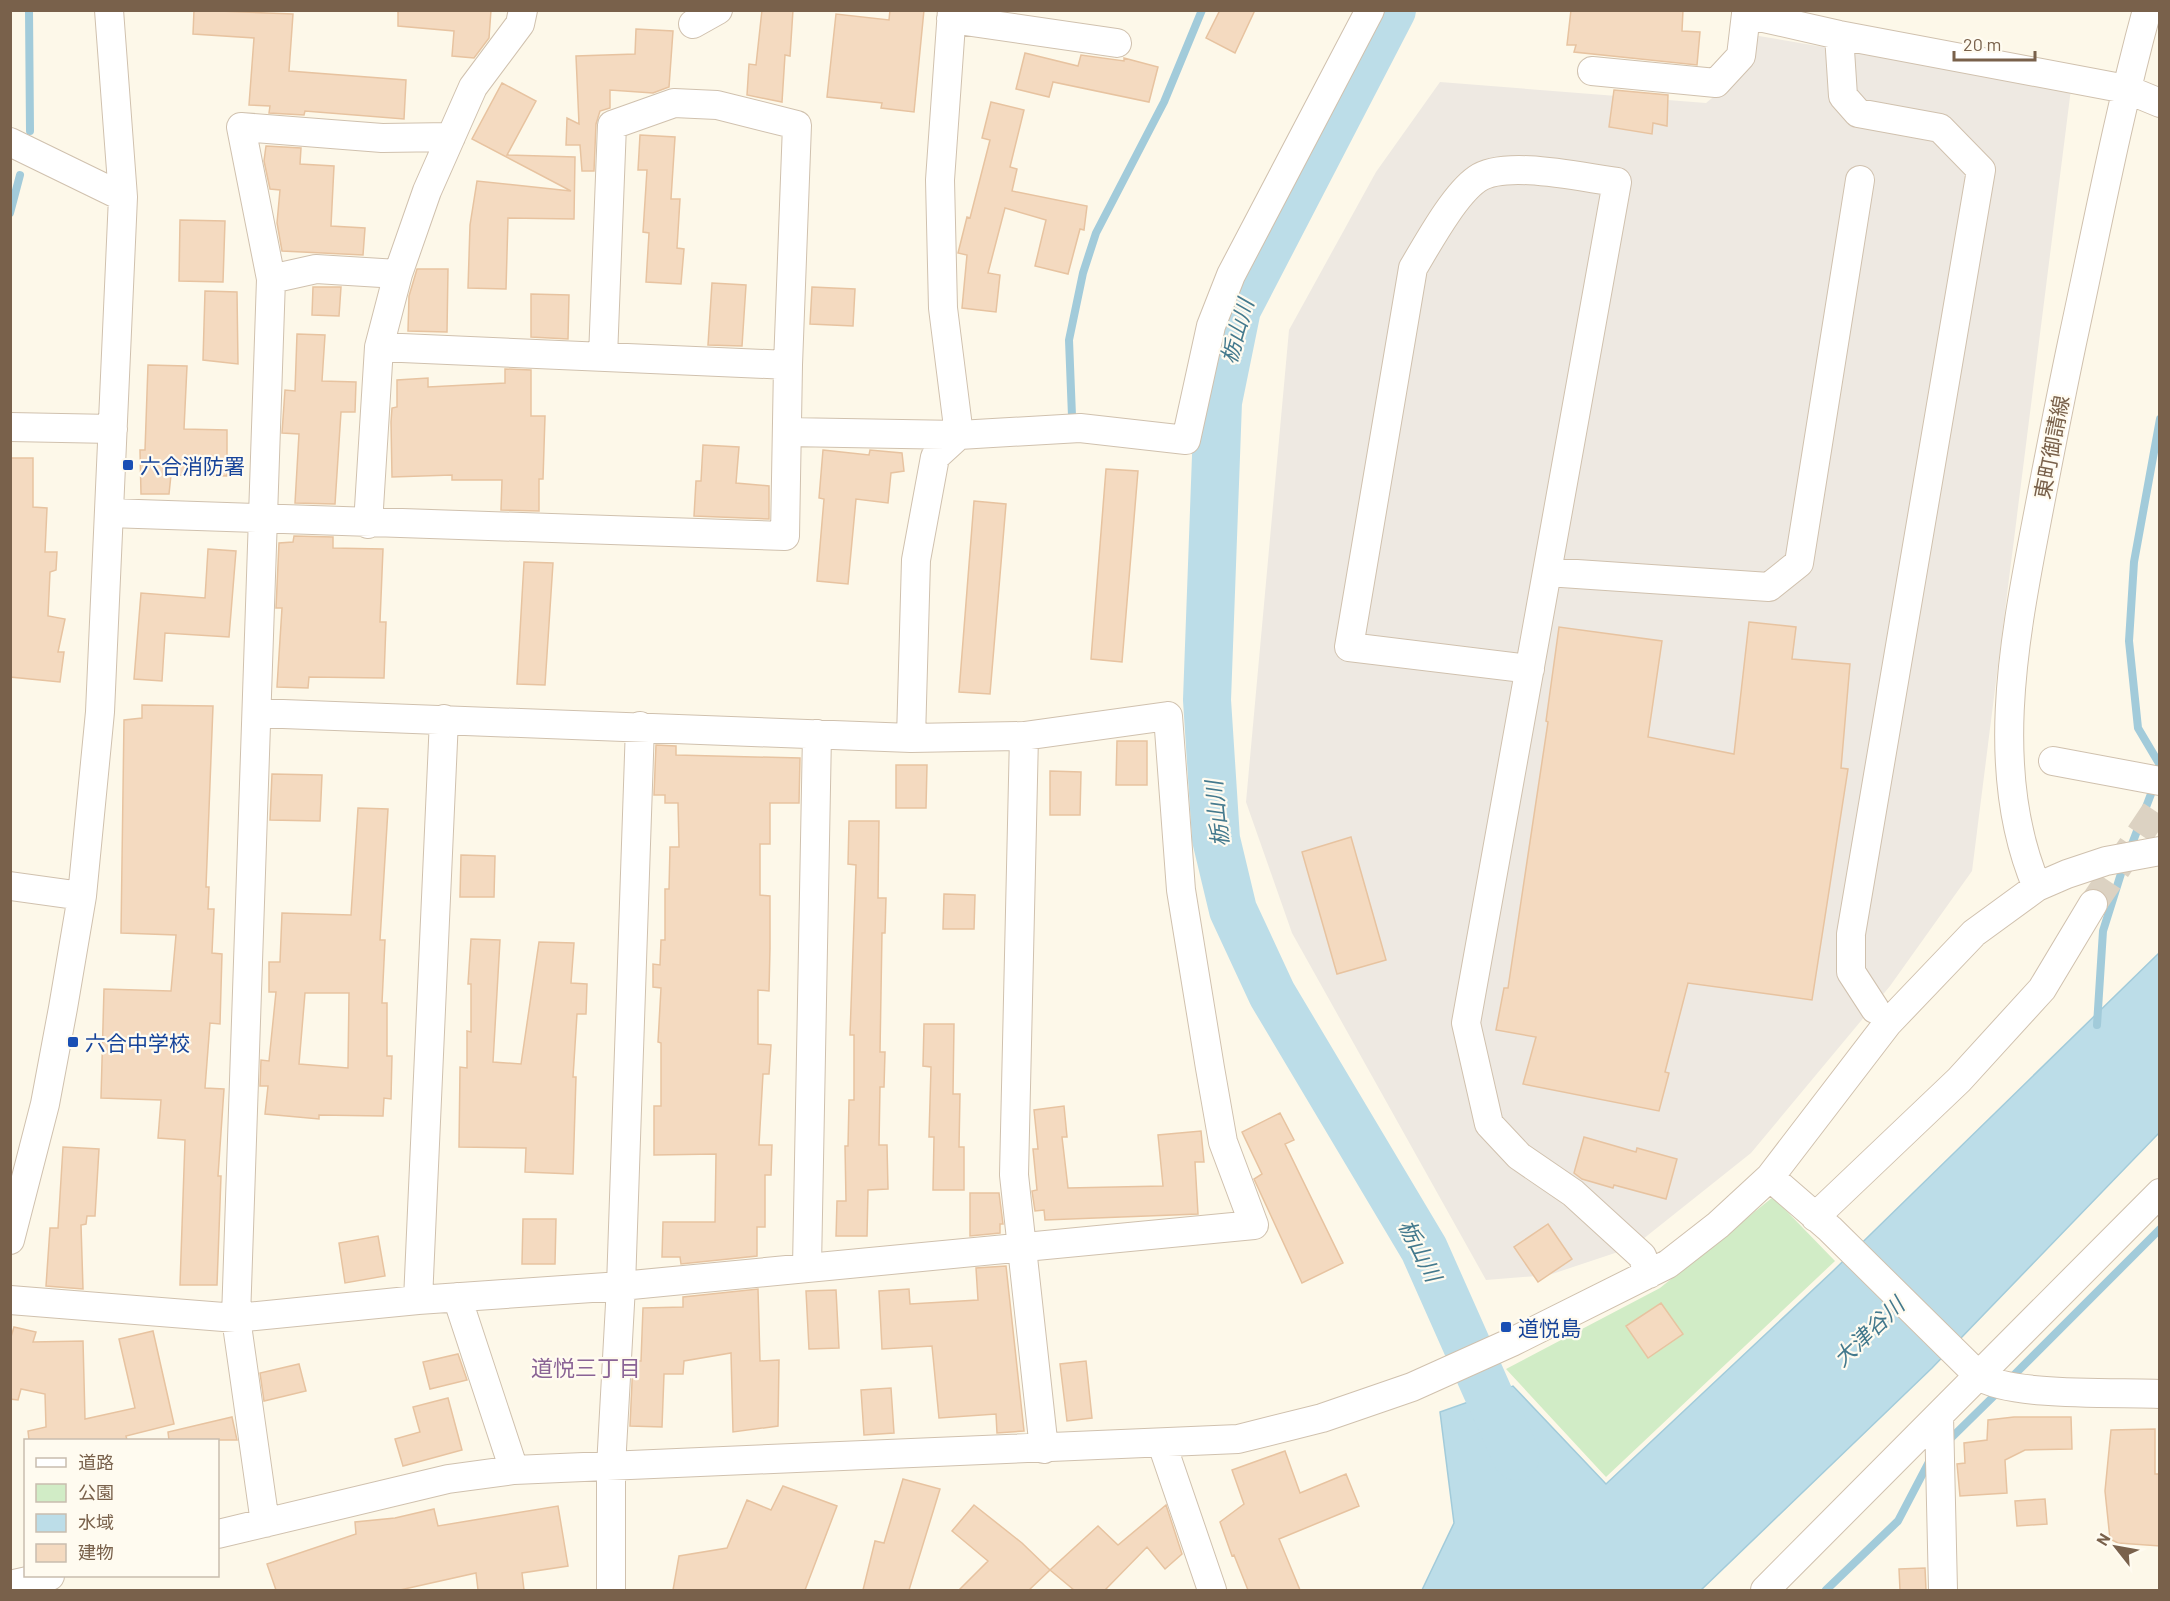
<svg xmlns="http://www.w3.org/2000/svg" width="2170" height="1601" viewBox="0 0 2170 1601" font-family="Barlow,'Noto Sans JP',sans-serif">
	<rect width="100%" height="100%" fill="#fdf8e9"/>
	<!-- industrial -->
	<path fill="#eee9e2" d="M 1753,35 L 2071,89 L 1972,871 L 1890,986 L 1751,1153 L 1633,1247 L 1549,1275 L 1486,1280 L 1292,933 L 1246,802 L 1289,330 L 1376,172 L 1440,82 L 1706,103 L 1733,81 Z"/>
	<!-- green -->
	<path fill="#d1ecc6" d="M 1773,1197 L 1835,1261 L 1606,1477 L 1506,1369 L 1660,1288 Z"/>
	<!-- water -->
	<path fill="#bcdde8" stroke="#a2cbda" stroke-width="1.5" d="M 2159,953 L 2159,1133 L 1932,1368 L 1701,1590 L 1422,1590 L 1454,1523 L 1440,1412 L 1513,1386 L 1606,1484 L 1833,1271 Z"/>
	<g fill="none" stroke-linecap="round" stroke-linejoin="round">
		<!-- stream -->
		<path stroke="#a2cbda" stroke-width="8" d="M 29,10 L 30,131
			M 10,213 L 20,175
			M 1072,416 L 1069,340 L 1083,273 L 1096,233 L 1164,102 L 1202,10
			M 2160,419 L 2134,562 L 2129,641 L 2138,728 L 2160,765
			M 2129,852 L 2154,786
			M 2097,1025 L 2103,931 L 2124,864
			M 2010,1379 L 2160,1229
			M 1946,1443 L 1999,1391
			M 1826,1590 L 1898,1521 L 1931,1458"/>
		<!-- river -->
		<path stroke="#bcdde8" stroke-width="48" d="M 1392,10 L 1237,309 L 1218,402 L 1207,700 L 1216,839 L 1233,910 L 1272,994 L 1424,1249 L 1516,1456"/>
	</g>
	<!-- building -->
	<path fill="#f4dac0" stroke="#e7c3a0" stroke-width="1.5" fill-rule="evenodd" d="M 194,10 L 293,14 L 289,71 L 406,80 L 404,119 L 305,111 L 304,115 L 269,113 L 270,106 L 249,105 L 254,38 L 193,34 Z
		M 398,10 L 491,10 L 489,38 L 474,58 L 452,56 L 454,31 L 398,26 Z
		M 762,10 L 793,10 L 790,56 L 785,55 L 782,102 L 747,95 L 749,64 L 756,65 Z
		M 890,10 L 924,10 L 914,112 L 881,108 L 882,103 L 827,97 L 836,14 L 889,20 Z
		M 1220,10 L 1255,10 L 1235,53 L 1206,38 Z
		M 1571,10 L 1683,10 L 1682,31 L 1700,32 L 1697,65 L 1574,52 L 1576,45 L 1567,45 Z
		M 636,29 L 673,31 L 669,87 L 653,93 L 610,90 L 610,108 L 600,111 L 596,124 L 594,171 L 582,171 L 580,145 L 566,145 L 567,118 L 579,124 L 576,56 L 635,54 Z
		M 1025,53 L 1078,66 L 1081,55 L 1124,61 L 1124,58 L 1158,67 L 1149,102 L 1053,82 L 1049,97 L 1016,89 Z
		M 502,83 L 536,101 L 507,155 L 575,157 L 574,219 L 508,218 L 506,289 L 468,288 L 470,225 L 477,181 L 571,191 L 472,139 Z
		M 1614,90 L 1668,95 L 1667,126 L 1653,123 L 1652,134 L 1609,127 Z
		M 991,102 L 1024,110 L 1010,167 L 1017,169 L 1012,191 L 1087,206 L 1084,230 L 1080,229 L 1068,274 L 1035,266 L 1046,220 L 1005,208 L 988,273 L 1000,275 L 996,312 L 962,308 L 967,255 L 958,253 L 967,217 L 970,218 L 990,140 L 982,138 Z
		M 640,135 L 675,137 L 671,199 L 680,199 L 677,248 L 684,249 L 681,284 L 646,282 L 649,233 L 643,232 L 647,170 L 638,170 Z
		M 266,146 L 301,148 L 300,164 L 334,166 L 331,226 L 365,228 L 363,255 L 282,251 L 277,223 L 280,190 L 270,189 L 264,161 Z
		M 180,220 L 225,221 L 223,282 L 179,281 Z
		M 417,269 L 448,269 L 447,332 L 408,331 L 409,296 Z
		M 712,283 L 746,285 L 742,346 L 708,345 Z
		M 313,287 L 341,287 L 339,316 L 312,315 Z
		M 812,287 L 855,289 L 853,326 L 810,324 Z
		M 205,291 L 237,292 L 238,364 L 203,360 Z
		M 531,294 L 569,295 L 568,339 L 531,337 Z
		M 297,334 L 325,335 L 322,381 L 356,382 L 355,412 L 341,412 L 335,504 L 295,503 L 299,434 L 282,433 L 285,390 L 295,391 Z
		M 148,365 L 187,366 L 184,429 L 227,430 L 227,476 L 171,475 L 169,494 L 141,494 L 140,450 L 145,450 Z
		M 505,369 L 531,370 L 531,416 L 545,416 L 543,479 L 539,479 L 539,511 L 501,510 L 502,480 L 452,480 L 452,475 L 392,477 L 391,422 L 392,408 L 397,407 L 397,380 L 428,378 L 428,387 L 505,383 Z
		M 703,445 L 739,447 L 736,483 L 769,486 L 769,519 L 694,516 L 696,481 L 701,481 Z
		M 823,450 L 869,455 L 870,450 L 902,453 L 904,471 L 891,473 L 888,503 L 856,499 L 848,584 L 817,581 L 824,499 L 819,498 Z
		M 10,458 L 33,458 L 33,507 L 47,508 L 45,552 L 57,552 L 56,570 L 50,572 L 48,616 L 65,619 L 58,652 L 64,652 L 60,682 L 10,677 Z
		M 1106,469 L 1138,471 L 1122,662 L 1091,659 Z
		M 974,501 L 1006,504 L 990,694 L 959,692 Z
		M 294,536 L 333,537 L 333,548 L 383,549 L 380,622 L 386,622 L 384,678 L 309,677 L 308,688 L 277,687 L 282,608 L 276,608 L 279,543 L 293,542 Z
		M 208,549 L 236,551 L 229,637 L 165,633 L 162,681 L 134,679 L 141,593 L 205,598 Z
		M 524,562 L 553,563 L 545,685 L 517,684 Z
		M 1749,622 L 1796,627 L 1792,659 L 1850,664 L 1841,768 L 1848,769 L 1812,1000 L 1688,983 L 1665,1072 L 1669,1073 L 1659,1111 L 1523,1084 L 1536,1037 L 1496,1030 L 1504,988 L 1508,988 L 1548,722 L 1546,721 L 1559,627 L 1662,641 L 1648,737 L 1734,754 Z
		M 142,705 L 213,706 L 206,887 L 209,887 L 208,909 L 214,909 L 212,953 L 222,954 L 220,1024 L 210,1023 L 205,1088 L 224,1089 L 218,1176 L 221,1176 L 217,1285 L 180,1285 L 185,1140 L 158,1138 L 161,1100 L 101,1098 L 104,989 L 171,991 L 176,935 L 121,933 L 124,720 L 142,718 Z
		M 1117,741 L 1147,741 L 1147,785 L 1116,785 Z
		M 656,745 L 676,746 L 676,755 L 800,758 L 799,803 L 770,803 L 770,844 L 760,844 L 760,895 L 770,896 L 770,948 L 769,991 L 758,990 L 758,1044 L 771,1045 L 769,1074 L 763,1074 L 759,1145 L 772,1145 L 771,1175 L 765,1175 L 765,1227 L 757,1227 L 757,1256 L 681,1264 L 680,1257 L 662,1257 L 663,1222 L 715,1222 L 716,1154 L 654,1155 L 654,1106 L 661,1106 L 661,1043 L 658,1042 L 661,988 L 653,987 L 653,964 L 660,965 L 661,940 L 665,940 L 665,889 L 669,889 L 670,847 L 679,847 L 678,803 L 665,803 L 665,795 L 654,795 Z
		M 896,765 L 927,765 L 926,808 L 896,808 Z
		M 1050,771 L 1081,772 L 1080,815 L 1050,815 Z
		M 272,774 L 322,775 L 320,821 L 270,820 Z
		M 358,808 L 388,809 L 380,940 L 385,940 L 382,1003 L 387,1003 L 387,1056 L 392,1056 L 391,1099 L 384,1098 L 383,1116 L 319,1115 L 319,1119 L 265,1114 L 268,1086 L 260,1086 L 261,1060 L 269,1061 L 276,992 L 269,992 L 269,962 L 280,962 L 282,913 L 351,915 ZM 305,993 L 349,993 L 348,1068 L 299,1064 Z
		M 849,821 L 879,821 L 878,898 L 886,898 L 885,933 L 882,933 L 880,1052 L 885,1052 L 884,1087 L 880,1087 L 879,1145 L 887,1145 L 888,1189 L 868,1190 L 867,1236 L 836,1236 L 837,1201 L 846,1201 L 845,1146 L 848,1146 L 849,1100 L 854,1100 L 854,1035 L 850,1035 L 856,865 L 848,864 Z
		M 1351,837 L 1386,960 L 1337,974 L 1302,852 Z
		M 461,855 L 495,856 L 494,897 L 460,897 Z
		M 944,894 L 975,895 L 974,929 L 943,929 Z
		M 471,939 L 500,940 L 493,1062 L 521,1064 L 539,942 L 574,943 L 571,983 L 587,984 L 586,1014 L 577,1014 L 573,1077 L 576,1077 L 573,1174 L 525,1172 L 526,1148 L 459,1147 L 460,1067 L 467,1068 L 467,1031 L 471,1032 L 471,984 L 468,984 Z
		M 924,1024 L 954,1024 L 953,1094 L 960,1094 L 959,1147 L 964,1147 L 964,1190 L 933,1190 L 934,1137 L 929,1137 L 931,1067 L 923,1066 Z
		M 1064,1106 L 1067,1137 L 1062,1137 L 1068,1188 L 1163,1186 L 1158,1135 L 1201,1131 L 1204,1162 L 1195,1162 L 1198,1214 L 1045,1220 L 1044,1210 L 1035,1211 L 1032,1191 L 1037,1190 L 1033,1149 L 1038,1149 L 1034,1110 Z
		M 1280,1113 L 1294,1140 L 1285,1144 L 1343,1263 L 1302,1283 L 1254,1179 L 1262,1174 L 1242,1132 Z
		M 1584,1137 L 1636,1152 L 1637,1148 L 1677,1159 L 1666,1199 L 1614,1185 L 1613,1188 L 1582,1179 L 1574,1173 Z
		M 63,1147 L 99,1149 L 95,1216 L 87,1216 L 86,1224 L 81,1225 L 83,1289 L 46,1286 L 50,1228 L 58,1228 Z
		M 970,1193 L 999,1193 L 1003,1224 L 1000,1224 L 1000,1233 L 970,1236 Z
		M 523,1219 L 556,1219 L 555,1264 L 522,1264 Z
		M 1548,1224 L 1572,1259 L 1538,1282 L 1514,1247 Z
		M 378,1236 L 385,1276 L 345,1283 L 339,1243 Z
		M 1006,1266 L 1024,1431 L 997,1433 L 996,1414 L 939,1418 L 932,1346 L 882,1349 L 879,1291 L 909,1289 L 910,1304 L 978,1300 L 976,1268 Z
		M 758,1289 L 760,1361 L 779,1360 L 778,1426 L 733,1432 L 731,1353 L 684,1361 L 683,1374 L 664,1374 L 662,1427 L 630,1426 L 633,1361 L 641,1361 L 643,1308 L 683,1307 L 683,1297 Z
		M 836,1290 L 839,1348 L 809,1349 L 806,1291 Z
		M 1661,1303 L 1683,1334 L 1648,1358 L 1626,1326 Z
		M 14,1327 L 36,1332 L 33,1342 L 83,1341 L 85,1419 L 135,1408 L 119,1339 L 153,1331 L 174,1424 L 126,1436 L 127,1440 L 29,1440 L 28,1431 L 46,1427 L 45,1394 L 21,1389 L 18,1400 L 10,1399 L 10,1340 Z
		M 458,1354 L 467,1380 L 430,1389 L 423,1362 Z
		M 1086,1361 L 1092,1418 L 1067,1421 L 1060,1364 Z
		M 299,1364 L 306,1391 L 264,1401 L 260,1373 Z
		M 891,1388 L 894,1433 L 864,1435 L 861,1390 Z
		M 448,1398 L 462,1450 L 403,1466 L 395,1439 L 420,1432 L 413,1407 Z
		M 232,1417 L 237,1440 L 169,1440 L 168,1432 Z
		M 2014,1417 L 2071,1417 L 2072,1449 L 2025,1450 L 2005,1460 L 2007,1493 L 1960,1496 L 1957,1464 L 1965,1463 L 1964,1443 L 1987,1440 L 1988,1420 Z
		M 2155,1429 L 2155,1474 L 2160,1474 L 2160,1546 L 2118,1543 L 2110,1539 L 2105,1491 L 2111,1430 Z
		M 1285,1451 L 1300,1493 L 1346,1474 L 1359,1506 L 1279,1539 L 1300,1590 L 1248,1590 L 1234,1555 L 1232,1556 L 1220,1522 L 1244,1504 L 1232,1470 Z
		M 903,1479 L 940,1489 L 909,1590 L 863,1590 L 875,1541 L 884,1543 Z
		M 783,1486 L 837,1506 L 805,1590 L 673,1590 L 679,1556 L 727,1548 L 747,1500 L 771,1510 Z
		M 2045,1499 L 2047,1524 L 2017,1526 L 2015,1501 Z
		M 974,1505 L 1022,1543 L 1050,1570 L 1029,1590 L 959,1590 L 988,1561 L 952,1531 Z
		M 1166,1505 L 1182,1554 L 1165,1569 L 1147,1547 L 1105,1590 L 1074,1590 L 1050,1570 L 1098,1526 L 1118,1545 Z
		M 558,1506 L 568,1566 L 522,1573 L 524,1590 L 478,1590 L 476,1573 L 400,1590 L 276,1590 L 267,1564 L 356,1534 L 355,1522 L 395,1518 L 434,1509 L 438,1526 Z
		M 1925,1568 L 1926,1590 L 1900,1590 L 1899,1569 Z"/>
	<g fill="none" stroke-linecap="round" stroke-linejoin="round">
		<!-- minor-tunnel -->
		<path stroke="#dcd2c2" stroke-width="28" stroke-dasharray="28 14" stroke-linecap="butt" d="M 2093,904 L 2160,804"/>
		<defs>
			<path id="minor" d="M 1747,10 L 1746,14 L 1839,35 L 2126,89 L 2160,103
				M 951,19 L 1117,43
				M 693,24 L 718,10
				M 1839,35 L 1843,96 L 1858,113 L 1940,128 L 1981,170 L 1851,934 L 1851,972 L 1875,1009
				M 1592,71 L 1716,83 L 1741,56 L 1746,14
				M 10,142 L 123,197
				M 271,279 L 316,269 L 398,274
				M 603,357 L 612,125 L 674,103 L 717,105 L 797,125 L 788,365
				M 10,427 L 113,429
				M 787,432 L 959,435 L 943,308 L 940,180 L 952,10
				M 109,513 L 785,536 L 788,365 L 379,347
				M 368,524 L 379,347 L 398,274 L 427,191 L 473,87 L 520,24 L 523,10
				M 1547,572 L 1769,587 L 1799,563 L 1860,180
				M 1530,669 L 1349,647 L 1413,268 C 1428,243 1454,195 1477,179 C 1505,159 1584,178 1617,182 L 1466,1023 L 1489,1124 L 1519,1156 L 1573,1193 L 1642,1256 L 1649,1274
				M 1024,736 L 1014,1175 L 1044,1449
				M 911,738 L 916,560 L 935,457 L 959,435 L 1080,428 L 1186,440 L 1211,326 L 1231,275 L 1370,10
				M 2053,761 L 2160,781
				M 10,886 L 82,896
				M 2037,887 C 1989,775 2013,645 2035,530 C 2047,467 2059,405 2072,343 C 2096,232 2117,120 2147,10
				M 1770,1177 L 1830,1229 L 1979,1376 C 2011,1397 2117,1392 2160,1394
				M 1815,1217 L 1959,1080 L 2042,989 L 2093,904
				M 10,1240 L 45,1104 L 63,1008 L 82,896 L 100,712 L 123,197 L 109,10
				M 807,1267 L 817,734
				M 457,1297 L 514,1470
				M 10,1300 L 236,1318 L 418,1300 L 621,1286 L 1254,1225 L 1223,1142 L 1210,1068 L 1181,890 L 1168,716 L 1024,736 L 911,738 L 257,713
				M 418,1300 L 444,719
				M 1939,1416 L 1943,1590
				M 1162,1444 L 1212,1590
				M 265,1523 L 236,1318 L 271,279 L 241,127 L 382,138 L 451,137
				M 218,1534 L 448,1479 L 514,1470 L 1238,1439 L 1322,1418 L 1412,1387 L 1512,1342 L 1668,1264 L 1718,1225 L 1770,1177 L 1888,1023 L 1974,933 L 2037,887 L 2067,874 L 2106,861 L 2160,851
				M 10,1585 L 50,1576
				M 611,1590 L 611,1467 L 621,1286 L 640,726
				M 1765,1590 L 2160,1193"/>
		</defs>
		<!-- minor casing -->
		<use href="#minor" stroke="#d0c1ae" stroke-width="30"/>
		<!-- minor -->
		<use href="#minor" stroke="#fff" stroke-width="28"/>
	</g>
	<!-- markers -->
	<g fill="#1a4fb4" stroke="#fffbf0" stroke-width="2">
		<rect x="122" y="459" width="12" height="12" rx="3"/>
		<rect x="67" y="1036" width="12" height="12" rx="3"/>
		<rect x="1500" y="1321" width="12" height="12" rx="3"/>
	</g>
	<g text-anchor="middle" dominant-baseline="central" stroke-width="4.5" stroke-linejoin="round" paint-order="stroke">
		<!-- street labels -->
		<g font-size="21" fill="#79614b" stroke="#fffbf0">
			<text transform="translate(2051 447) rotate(-79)">東町御請線</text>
		</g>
		<!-- transit labels -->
		<g font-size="21" fill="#164399" stroke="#fffbf0" text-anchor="start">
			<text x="140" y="465">六合消防署</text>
			<text x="85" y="1042">六合中学校</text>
			<text x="1518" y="1327">道悦島</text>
		</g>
		<!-- water labels -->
		<g font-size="22" font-style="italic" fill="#43798d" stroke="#fffbf0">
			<text transform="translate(1236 331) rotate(-74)">栃山川</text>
			<text transform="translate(1216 814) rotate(-96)">栃山川</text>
			<text transform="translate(1421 1250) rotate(63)">栃山川</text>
			<text transform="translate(1868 1331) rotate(-44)">大津谷川</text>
		</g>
		<!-- neighbourhood labels -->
		<g font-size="22" fill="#8a6395" stroke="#fffbf0">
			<text x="586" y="1367">道悦三丁目</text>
		</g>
	</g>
	<!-- border -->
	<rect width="2170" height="1601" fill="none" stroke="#79614b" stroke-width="24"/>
	<!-- legend -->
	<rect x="24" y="1439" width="195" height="138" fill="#fffbf0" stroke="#c9bdae" stroke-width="1.5"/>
	<rect x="36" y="1458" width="30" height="9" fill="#ffffff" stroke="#c9bdae" stroke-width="1.5"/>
	<text x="78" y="1469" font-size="18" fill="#79614b">道路</text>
	<rect x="36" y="1484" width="30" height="18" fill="#d1ecc6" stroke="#c9bdae" stroke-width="1.5"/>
	<text x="78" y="1499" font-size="18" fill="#79614b">公園</text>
	<rect x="36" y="1514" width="30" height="18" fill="#bcdde8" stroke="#c9bdae" stroke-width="1.5"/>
	<text x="78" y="1529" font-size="18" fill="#79614b">水域</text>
	<rect x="36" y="1544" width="30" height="18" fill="#f4dac0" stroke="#c9bdae" stroke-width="1.5"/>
	<text x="78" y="1559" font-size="18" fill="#79614b">建物</text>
	<!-- north arrow -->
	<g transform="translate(2116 1547) rotate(301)" stroke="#fffbf0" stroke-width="4.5" paint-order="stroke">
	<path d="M0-4.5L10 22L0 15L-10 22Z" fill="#79614b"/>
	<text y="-9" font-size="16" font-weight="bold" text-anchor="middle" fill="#79614b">N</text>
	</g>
	<!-- scale -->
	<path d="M1954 51v9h81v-9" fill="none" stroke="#79614b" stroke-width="3"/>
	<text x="1963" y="51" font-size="18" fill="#79614b" stroke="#fffbf0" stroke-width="4.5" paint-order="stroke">20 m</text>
</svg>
